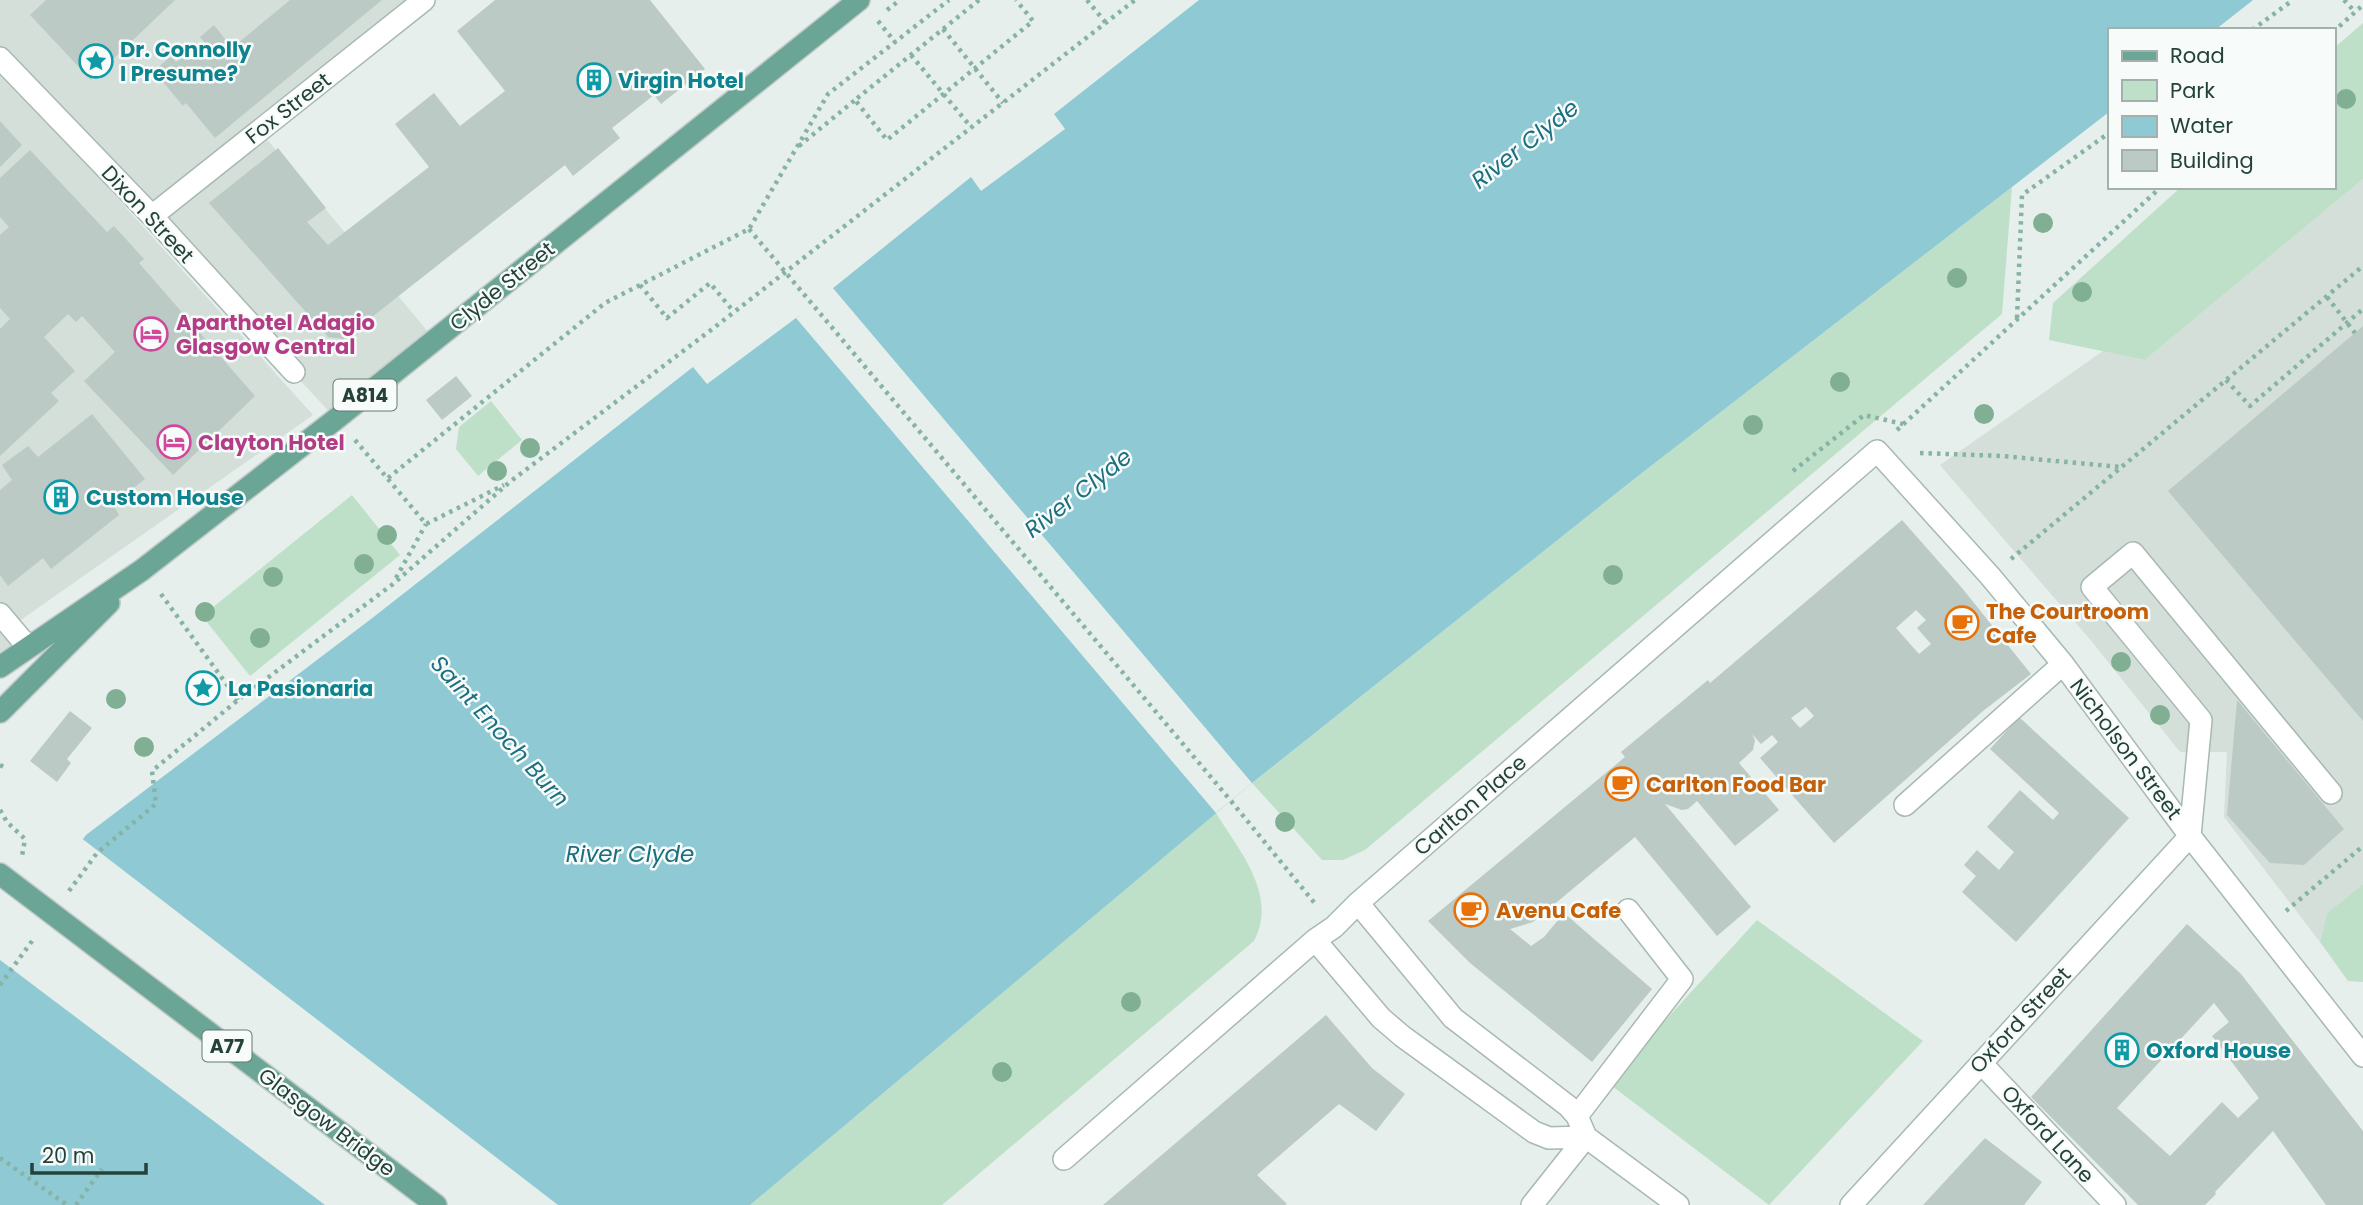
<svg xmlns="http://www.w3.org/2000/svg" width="2363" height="1205" viewBox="0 0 2363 1205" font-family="Poppins,sans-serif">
	<rect width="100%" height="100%" fill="#e6efeb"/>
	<!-- built -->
	<path fill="#d4dfda" d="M 0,0 L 424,0 L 260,131 L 435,340 L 336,419 L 0,58 Z
		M 0,68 L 313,415 L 18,622 L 27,646 L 0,667 Z
		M 2363,179 L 2363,884 L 2327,913 L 2320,942 L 2224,817 L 2227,752 L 2180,752 L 2093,643 L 1940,465 L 2103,351 L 2145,360 Z"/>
	<!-- green -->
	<path fill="#bfe0c8" d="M 2363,23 L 2363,179 L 2145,360 L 2049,340 L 2053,303 L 2181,187 L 2333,187 L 2333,49 Z
		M 2012,187 L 2002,314 L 1365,850 L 1343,860 L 1322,860 L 1252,783 L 1638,476 Z
		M 491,401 L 522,440 L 478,476 L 456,449 L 459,427 Z
		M 352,495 L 400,555 L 250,676 L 202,616 Z
		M 1216,813 C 1240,852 1278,895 1254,941 L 942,1205 L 750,1205 Z
		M 2363,884 L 2363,982 L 2348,981 L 2320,942 L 2327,913 Z
		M 1757,920 L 1923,1041 L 1769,1205 L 1608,1083 Z"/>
	<!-- water -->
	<path fill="#8ec9d4" d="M 1199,0 L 2253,0 L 2215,30 L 2109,30 L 2109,112 L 1638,476 L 1252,783 L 750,1205 L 0,1205 L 0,949 L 86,835 L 371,619 L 693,367 L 707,384 L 796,318 L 971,177 L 981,191 L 1065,129 L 1054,114 Z"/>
	<!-- pier -->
	<path fill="#e6efeb" d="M 832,287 L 1252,783 L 1216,813 L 796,318 Z
		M 80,837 L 558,1205 L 325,1205 L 0,960 L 0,943 Z"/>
	<!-- building -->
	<path fill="#bbcac4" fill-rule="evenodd" d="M 46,0 L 175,0 L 91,80 L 30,15 Z
		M 290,0 L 382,0 L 215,138 L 186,103 L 183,106 L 154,71 L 171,56 L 176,62 L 192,48 L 200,57 L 210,49 L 200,37 L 214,25 L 232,48 Z
		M 495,0 L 650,0 L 705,69 L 661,104 L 654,95 L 612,128 L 620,138 L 573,176 L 565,165 L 344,339 L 328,337 L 209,203 L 278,148 L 326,208 L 307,222 L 328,245 L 429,167 L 395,124 L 434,93 L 460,126 L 505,91 L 457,31 Z
		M 0,121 L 22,145 L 0,167 Z
		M 30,150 L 107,232 L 114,226 L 144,259 L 139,263 L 255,396 L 173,475 L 84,381 L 115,352 L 82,316 L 76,322 L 68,314 L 44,337 L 75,371 L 51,393 L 59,401 L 0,456 L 0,329 L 10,319 L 0,308 L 0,235 L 9,227 L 0,217 L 0,178 Z
		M 2363,326 L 2363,721 L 2168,491 Z
		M 456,376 L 472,396 L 442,420 L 426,400 Z
		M 92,414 L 145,479 L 113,504 L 119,515 L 51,569 L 43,558 L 8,586 L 0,575 L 0,490 L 12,480 L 2,465 L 28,446 L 38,457 Z
		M 1902,520 L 1962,588 L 2031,674 L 1983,711 L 1834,843 L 1760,758 L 1778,742 L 1772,735 L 1761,744 L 1752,734 L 1755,740 L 1753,750 L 1739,763 L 1779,810 L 1735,846 L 1697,801 L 1688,809 L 1682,810 L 1665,804 L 1751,907 L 1717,936 L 1635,837 L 1533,922 L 1510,929 L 1531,946 L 1544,937 L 1564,913 L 1652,989 L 1592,1062 L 1470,963 L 1428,921 L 1625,757 L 1621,752 L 1708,680 L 1710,683 ZM 1916,610 L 1926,620 L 1917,628 L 1931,644 L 1919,654 L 1896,628 ZM 1806,707 L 1814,716 L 1800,728 L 1791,718 Z
		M 2237,700 L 2344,829 L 2304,865 L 2270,863 L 2227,815 Z
		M 70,711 L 92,728 L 67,759 L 71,763 L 57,782 L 30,761 Z
		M 2019,717 L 2129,818 L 2016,942 L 1962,892 L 1976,876 L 1964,865 L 1977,850 L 1999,870 L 2014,852 L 1987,827 L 2020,790 L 2053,820 L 2059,813 L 1990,749 Z
		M 2187,924 L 2241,974 L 2363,1131 L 2363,1205 L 2326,1205 L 2273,1131 L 2215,1192 L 2216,1194 L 2205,1205 L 2138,1205 L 2031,1097 ZM 2214,1003 L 2229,1022 L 2212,1036 L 2259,1098 L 2238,1118 L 2222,1102 L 2170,1156 L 2117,1108 Z
		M 1326,1015 L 1372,1068 L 1405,1094 L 1376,1131 L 1339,1104 L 1257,1175 L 1287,1204 L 1285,1205 L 1103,1205 Z
		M 1985,1138 L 2042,1182 L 2024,1205 L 1923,1205 Z"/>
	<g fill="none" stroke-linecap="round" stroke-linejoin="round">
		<defs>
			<path id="minor" d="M 0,58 L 152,216 L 294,372
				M 152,216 L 424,0
				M 0,614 L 27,646
				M 1905,805 L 2063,664
				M 1358,903 L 1453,1018 L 1568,1106 L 1577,1116 L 1586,1137 L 1678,1205
				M 1315,940 L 1381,1018 L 1402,1036 L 1534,1132 L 1549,1138 L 1586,1137
				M 1981,1063 L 2115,1205
				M 1577,1116 L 1682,979 L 1628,910
				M 1064,1159 L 1315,940 L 1334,927 L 1358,903 L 1877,451 L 1990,576 L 2063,664 L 2190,836 L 2363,1056
				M 1532,1205 L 1586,1137
				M 1851,1205 L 2190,836 L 2201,720 L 2092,587 L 2133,553 L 2331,793"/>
			<path id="major" d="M 0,667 L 142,570 L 336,419 L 859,0
				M 0,712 L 109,603
				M 0,874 L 436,1205"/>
		</defs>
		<!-- minor casing -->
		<use href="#minor" stroke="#a8b8b2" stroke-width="24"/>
		<!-- major casing -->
		<use href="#major" stroke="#c2cac8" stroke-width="24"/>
		<!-- path -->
		<path stroke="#86b3a5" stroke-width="4.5" stroke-dasharray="3.5 5" stroke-linecap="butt" d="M 979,0 L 855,100 L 887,140 L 1033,21 L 1016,0
			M 1087,0 L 1106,23
			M 2344,0 L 2355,12
			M 887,10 L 900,0
			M 878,21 L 895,42
			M 943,29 L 1003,103
			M 2252,30 L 2293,0
			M 2333,32 L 2363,5
			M 911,55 L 971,127
			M 799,146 L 855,100
			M 640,285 L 667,318 L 710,283 L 734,312
			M 2327,297 L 2355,333
			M 2017,318 L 2022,195 L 2109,133
			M 2226,380 L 2250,406 L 2363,309
			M 1897,430 L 2161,187
			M 355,440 L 426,524 L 504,485
			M 1920,453 L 2002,456 L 2121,467
			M 1793,471 L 1864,415 L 1903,424
			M 388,478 L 605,303 L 749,229 L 828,94 L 949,0
			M 2011,559 L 2363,266
			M 396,578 L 426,524
			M 161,594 L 238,700
			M 0,765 L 7,769
			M 1231,801 L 1317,906
			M 0,810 L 7,822 L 25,839 L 22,856
			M 69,891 L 97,853 L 156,804 L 152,771 L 238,700 L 393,584 L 511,481 L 711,330 L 1135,0
			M 2286,911 L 2363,846
			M 0,985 L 35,937
			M 0,1158 L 67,1205
			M 76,1205 L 102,1169"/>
		<!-- minor -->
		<use href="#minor" stroke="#fff" stroke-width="21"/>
		<!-- major -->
		<use href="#major" stroke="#6aa596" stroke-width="21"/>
		<!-- path-bridge -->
		<path stroke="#86b3a5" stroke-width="4.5" stroke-dasharray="3.5 5" stroke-linecap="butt" d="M 749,229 L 1231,801"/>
	</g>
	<!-- trees -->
	<g fill="#80af93">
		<circle cx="2346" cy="99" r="10"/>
		<circle cx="2043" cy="223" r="10"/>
		<circle cx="1957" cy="278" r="10"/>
		<circle cx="2082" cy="292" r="10"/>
		<circle cx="1840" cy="382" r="10"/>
		<circle cx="1984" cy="414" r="10"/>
		<circle cx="1753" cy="425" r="10"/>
		<circle cx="530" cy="448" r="10"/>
		<circle cx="497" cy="471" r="10"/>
		<circle cx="387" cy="535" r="10"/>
		<circle cx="364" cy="564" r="10"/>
		<circle cx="1613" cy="575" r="10"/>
		<circle cx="273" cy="577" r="10"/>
		<circle cx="205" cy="612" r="10"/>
		<circle cx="260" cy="638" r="10"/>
		<circle cx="2121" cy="662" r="10"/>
		<circle cx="116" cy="699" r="10"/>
		<circle cx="2160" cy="715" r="10"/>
		<circle cx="144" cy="747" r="10"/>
		<circle cx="1285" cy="822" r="10"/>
		<circle cx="1131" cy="1002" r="10"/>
		<circle cx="1002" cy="1072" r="10"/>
	</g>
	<!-- icons -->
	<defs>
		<symbol id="sight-ring" viewBox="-11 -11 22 22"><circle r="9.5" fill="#f7fbf9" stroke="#0f9aa8" stroke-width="1.5"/><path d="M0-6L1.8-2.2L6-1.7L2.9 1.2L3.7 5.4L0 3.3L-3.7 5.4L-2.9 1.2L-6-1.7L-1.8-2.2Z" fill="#0f9aa8"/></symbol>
		<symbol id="building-ring" viewBox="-11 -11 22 22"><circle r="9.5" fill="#f7fbf9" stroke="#0f9aa8" stroke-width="1.5"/><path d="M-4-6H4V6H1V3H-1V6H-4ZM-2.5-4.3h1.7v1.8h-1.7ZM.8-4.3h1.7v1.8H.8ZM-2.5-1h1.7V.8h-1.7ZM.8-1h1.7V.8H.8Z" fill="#0f9aa8"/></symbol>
		<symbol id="hotel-ring" viewBox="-11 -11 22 22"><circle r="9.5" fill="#f7fbf9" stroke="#d1479c" stroke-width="1.5"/><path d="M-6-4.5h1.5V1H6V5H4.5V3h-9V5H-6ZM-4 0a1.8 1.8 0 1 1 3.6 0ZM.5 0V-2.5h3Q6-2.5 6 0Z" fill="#d1479c"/></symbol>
		<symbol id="cafe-ring" viewBox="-11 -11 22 22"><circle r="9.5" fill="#f7fbf9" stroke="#e8710a" stroke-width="1.5"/><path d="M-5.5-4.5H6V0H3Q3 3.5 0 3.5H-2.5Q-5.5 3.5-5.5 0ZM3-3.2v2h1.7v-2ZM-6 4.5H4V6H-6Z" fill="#e8710a"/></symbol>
	</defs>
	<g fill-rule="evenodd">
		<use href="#sight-ring" x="77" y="42" width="38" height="38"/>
		<use href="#building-ring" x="575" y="61" width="38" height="38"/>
		<use href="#hotel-ring" x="132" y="315" width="38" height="38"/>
		<use href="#hotel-ring" x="155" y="423" width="38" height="38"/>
		<use href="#building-ring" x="42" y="478" width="38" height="38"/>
		<use href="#cafe-ring" x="1943" y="604" width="38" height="38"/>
		<use href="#sight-ring" x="184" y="669" width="38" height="38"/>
		<use href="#cafe-ring" x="1603" y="765" width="38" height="38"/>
		<use href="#cafe-ring" x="1452" y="891" width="38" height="38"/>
		<use href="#building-ring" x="2103" y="1031" width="38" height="38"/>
	</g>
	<g text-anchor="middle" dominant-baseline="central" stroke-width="5" stroke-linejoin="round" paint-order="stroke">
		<!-- shield labels -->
		<g fill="#f7fbf9" stroke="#637a73" stroke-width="2">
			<rect x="333.5" y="379.5" width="63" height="31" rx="5"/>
			<rect x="202.5" y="1030.5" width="49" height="31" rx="5"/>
		</g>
		<g font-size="19" font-weight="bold" fill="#24423a">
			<text x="365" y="395">A814</text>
			<text x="227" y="1046">A77</text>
		</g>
		<!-- culture labels -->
		<g font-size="21" font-weight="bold" fill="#0d838f" stroke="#f7fbf9" text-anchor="start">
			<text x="120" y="49">Dr. Connolly<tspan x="120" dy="24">I Presume?</tspan></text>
			<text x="618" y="80">Virgin Hotel</text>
			<text x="86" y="497">Custom House</text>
			<text x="228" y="688">La Pasionaria</text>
			<text x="2146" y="1050">Oxford House</text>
		</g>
		<!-- street labels -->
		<g font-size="21" fill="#24423a" stroke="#f7fbf9">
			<text transform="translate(288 108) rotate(-38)">Fox Street</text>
			<text transform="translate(148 214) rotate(47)">Dixon Street</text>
			<text transform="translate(502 286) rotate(-39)">Clyde Street</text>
			<text transform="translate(2126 749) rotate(53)">Nicholson Street</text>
			<text transform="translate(1470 805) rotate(-41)">Carlton Place</text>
			<text transform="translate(2020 1020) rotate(-47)">Oxford Street</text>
			<text transform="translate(327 1122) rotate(37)">Glasgow Bridge</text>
			<text transform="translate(2048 1134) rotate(47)">Oxford Lane</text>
		</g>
		<!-- hotel labels -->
		<g font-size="21" font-weight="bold" fill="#b23c85" stroke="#f7fbf9" text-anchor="start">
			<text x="176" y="322">Aparthotel Adagio<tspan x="176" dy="24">Glasgow Central</tspan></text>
			<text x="198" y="442">Clayton Hotel</text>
		</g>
		<!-- food labels -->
		<g font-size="21" font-weight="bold" fill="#c56008" stroke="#f7fbf9" text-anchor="start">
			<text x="1986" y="611">The Courtroom<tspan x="1986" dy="24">Cafe</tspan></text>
			<text x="1646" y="784">Carlton Food Bar</text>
			<text x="1496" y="910">Avenu Cafe</text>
		</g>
		<!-- water labels -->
		<g font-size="23" font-style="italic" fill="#1c6f80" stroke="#f7fbf9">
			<text transform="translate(1525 144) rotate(-38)">River Clyde</text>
			<text transform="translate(1078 493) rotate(-38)">River Clyde</text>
			<text transform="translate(500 731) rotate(48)">Saint Enoch Burn</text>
			<text x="630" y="854">River Clyde</text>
		</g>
	</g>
	<!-- legend -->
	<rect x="2108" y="28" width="228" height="161" fill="#f7fbf9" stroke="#a3b1ad" stroke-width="2"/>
	<rect x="2122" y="51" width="35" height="10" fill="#6aa596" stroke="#a3b1ad" stroke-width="2"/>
	<text x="2170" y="63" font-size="21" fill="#24423a">Road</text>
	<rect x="2122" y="80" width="35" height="21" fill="#bfe0c8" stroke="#a3b1ad" stroke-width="2"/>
	<text x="2170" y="98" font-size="21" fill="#24423a">Park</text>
	<rect x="2122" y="116" width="35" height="21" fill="#8ec9d4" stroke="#a3b1ad" stroke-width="2"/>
	<text x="2170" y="133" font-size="21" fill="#24423a">Water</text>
	<rect x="2122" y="150" width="35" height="21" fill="#bbcac4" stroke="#a3b1ad" stroke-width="2"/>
	<text x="2170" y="168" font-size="21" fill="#24423a">Building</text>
	<!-- scale -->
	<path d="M32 1163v10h114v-10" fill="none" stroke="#24423a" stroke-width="3.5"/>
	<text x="42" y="1163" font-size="21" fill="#24423a" stroke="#f7fbf9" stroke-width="5" paint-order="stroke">20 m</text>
</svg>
